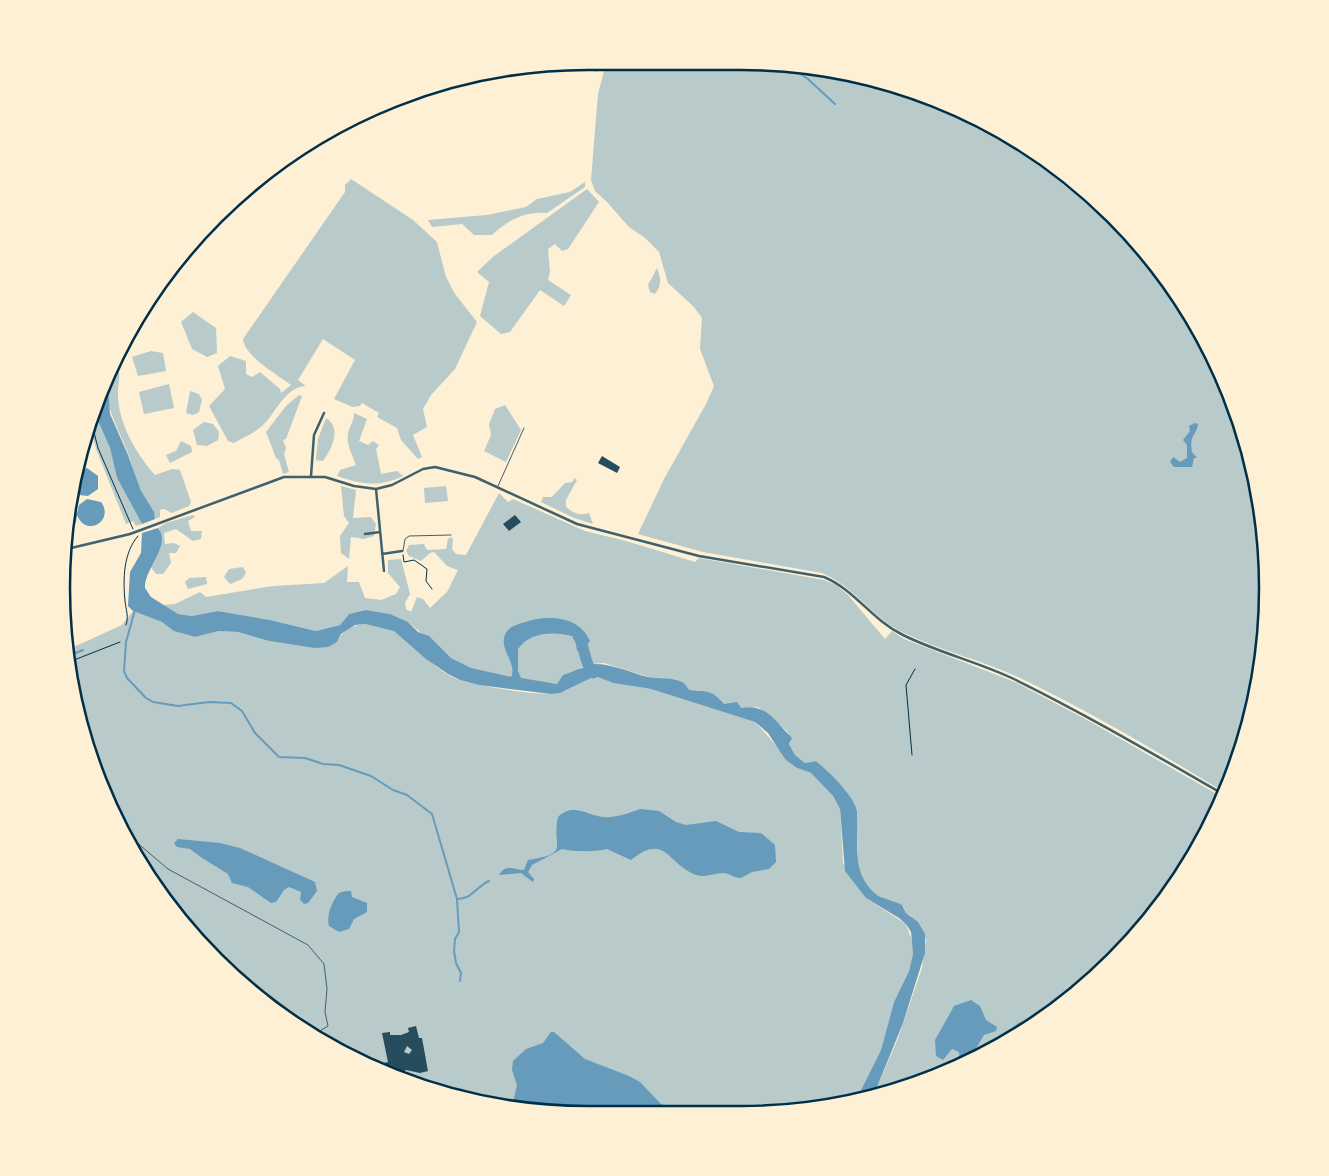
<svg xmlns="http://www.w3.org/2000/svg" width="1329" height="1176" viewBox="0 0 1329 1176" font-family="Raleway,sans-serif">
	<rect width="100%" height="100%" fill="#fdf0d5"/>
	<!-- green -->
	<path fill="#b9caca" d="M 588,61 L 775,62 L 843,71 L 942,101 L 1005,132 L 1089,192 L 1159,267 L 1213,355 L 1250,451 L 1267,553 L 1263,656 L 1240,757 L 1224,792 C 1157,751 1089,711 1018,677 C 981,660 941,651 904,633 C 872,618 854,586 822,573 L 703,552 L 638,534 L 664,479 L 706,404 L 714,386 L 700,349 L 702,318 L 694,307 L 668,283 L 659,252 L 645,238 L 629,227 L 606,201 L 595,191 L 591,180 L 598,94 L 604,71 L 598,69 L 597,72 L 578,68 L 579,62 Z
		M 351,179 L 413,220 L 437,242 L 446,277 L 455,294 L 477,322 L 455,369 L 431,395 L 423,409 L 427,427 L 413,435 L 422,457 L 418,459 L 401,440 L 397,428 L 377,417 L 379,413 L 362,403 L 360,406 L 353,407 L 334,399 L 355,360 L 323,339 L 298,380 L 306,386 C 284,387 276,414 262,426 C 254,433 243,438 234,443 L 228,441 L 209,406 L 225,389 L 218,366 L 230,356 L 246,361 L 246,374 L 252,377 L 260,372 L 280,389 L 281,393 L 291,385 C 278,375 245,357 243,339 L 345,192 L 345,185 Z
		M 585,182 L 585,187 L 547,213 C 525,211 508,220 492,235 L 474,235 L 462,224 L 432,227 L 428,220 L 487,215 L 526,207 L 537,199 L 570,192 Z
		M 587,189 L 599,202 L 568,249 L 562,251 L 555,244 L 548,249 L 550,271 L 548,280 L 571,295 L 564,306 L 540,290 L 510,332 L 501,334 L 480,316 L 489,282 L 477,272 L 494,256 Z
		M 657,268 C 661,277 662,286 655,294 L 650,292 L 648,285 Z
		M 193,312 L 216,328 L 217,353 L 207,357 L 192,349 L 181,322 Z
		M 151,351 L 163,353 L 166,371 L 138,376 L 132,357 Z
		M 116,361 C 122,376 118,380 118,395 C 118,423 137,455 155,475 L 172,469 L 180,470 L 191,502 L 189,506 L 172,513 L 164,509 L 160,510 L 160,517 L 155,519 C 154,509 146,502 141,492 C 136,480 133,468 129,456 C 117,422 95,397 116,361 Z
		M 169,384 L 174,408 L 144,414 L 139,392 Z
		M 190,391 L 199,394 L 202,400 L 199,412 L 193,415 L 186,413 Z
		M 299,395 L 302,396 L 286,439 L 283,440 L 286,448 L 284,454 L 289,472 L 283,474 L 279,460 L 276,458 L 266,432 L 286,406 Z
		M 505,405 L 521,430 L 506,462 L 484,451 L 491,435 L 489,424 L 495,409 Z
		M 95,407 L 110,448 L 117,478 L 142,524 L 136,526 L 133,521 L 126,524 L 96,449 L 90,424 Z
		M 354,413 L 367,419 L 359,441 L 368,445 L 373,441 L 379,445 L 376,449 L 381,474 L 397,471 L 403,476 C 378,488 361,484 337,476 L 340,470 L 356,465 C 352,454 346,444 348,433 C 350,425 354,422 354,413 Z
		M 326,418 C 342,428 332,449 323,461 L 316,460 L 318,439 Z
		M 204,422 L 213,424 L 219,432 L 218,440 L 207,446 L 197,445 L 193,430 Z
		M 181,441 L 191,446 L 192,452 L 170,463 L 166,455 L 176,451 Z
		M 575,478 L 577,480 L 566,500 L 566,507 C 573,513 579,516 589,513 L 593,524 L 574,518 L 541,502 L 543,497 L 552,497 L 565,483 L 572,482 Z
		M 341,486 L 356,490 L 353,518 L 371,517 L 376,524 L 374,536 L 364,539 L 351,537 L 349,559 L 341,553 L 340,536 L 349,523 L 344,516 Z
		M 446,486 L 448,501 L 425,503 L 424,488 Z
		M 499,493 L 508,502 L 513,499 L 585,531 L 626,541 L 695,562 L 699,558 L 824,580 L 836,585 L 848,595 L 885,639 L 892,631 L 904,639 L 1015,682 L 1089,721 L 1222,797 L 1197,851 L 1137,935 L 1062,1006 L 974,1060 L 873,1097 L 898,1038 L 922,968 L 926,940 L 911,916 L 906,913 L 903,906 C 895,902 887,900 879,896 C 847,879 862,837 857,811 C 855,795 827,771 816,761 L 805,763 L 795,755 L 789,744 L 791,741 L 787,731 L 758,707 L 741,708 L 724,704 L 698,690 L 690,690 L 681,682 L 649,677 L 604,663 L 591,664 L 589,668 L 582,668 L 572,674 L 567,674 L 557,684 L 498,676 L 471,669 L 451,658 L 408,622 L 390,614 L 366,610 L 353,613 L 349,614 L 340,625 L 316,631 L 270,620 L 218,611 L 192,616 L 178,614 L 162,605 L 175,604 L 200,592 L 206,597 L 273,586 L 324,583 L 348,566 L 347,582 L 359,582 L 365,598 L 381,600 L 396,594 L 400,587 L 388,573 L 388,560 L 401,559 L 410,594 L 405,603 L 406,609 L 411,612 L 417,597 L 423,599 L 430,608 L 447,592 L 458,570 L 447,566 L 434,552 L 430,553 L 421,561 L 409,556 L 406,551 L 409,545 L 424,544 L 427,550 L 446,549 L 448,539 L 451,537 L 453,539 L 452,549 L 456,554 L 466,555 Z
		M 193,515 L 195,517 L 188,521 L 191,531 L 202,531 L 201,539 L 193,541 L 176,529 L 164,533 L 165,544 L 174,543 L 180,546 L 176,553 L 169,553 L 171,563 L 163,574 L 156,574 L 151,567 L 154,561 L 160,530 L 158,528 L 166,523 Z
		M 243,567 L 246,573 L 242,579 L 230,584 L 224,577 L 229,569 Z
		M 206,577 L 207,584 L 188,589 L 185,582 L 189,578 Z
		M 133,611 L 162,622 L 181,633 L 195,637 L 219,631 L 238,632 L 269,641 L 314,648 L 337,642 C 347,620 377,620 396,632 C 418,647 437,674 463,681 C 482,686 544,698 561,692 C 573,688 583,680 595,676 L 613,683 L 651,689 L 755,722 L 797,768 L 811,773 L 833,796 L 840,809 L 843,863 L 866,898 L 906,924 L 912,941 L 913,954 L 909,971 L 894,1002 L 881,1050 L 856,1100 L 775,1114 L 553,1114 L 451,1097 L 355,1061 L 267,1006 L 192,935 L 116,821 L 79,725 L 67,650 L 122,625 Z"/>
	<!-- water -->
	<path fill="#669bbc" d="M 107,376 L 110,414 L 128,455 L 141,491 L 154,512 L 155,519 L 142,524 L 117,478 L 110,448 L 94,411 L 101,386 Z
		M 1195,423 L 1198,424 C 1196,437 1189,434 1192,452 L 1197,458 L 1194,458 L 1192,467 L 1174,467 L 1170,462 L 1173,457 L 1180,462 L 1187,458 L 1187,445 L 1183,440 L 1190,431 L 1189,426 Z
		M 87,468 L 98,476 L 98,489 L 88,496 L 79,495 L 73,486 L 71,492 L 75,474 Z
		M 87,499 L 101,502 C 115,521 86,538 77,515 L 76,522 L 68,530 L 70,505 L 77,514 L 79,505 Z
		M 158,528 C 172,545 144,569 145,588 L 151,597 L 178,614 L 192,616 L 218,611 L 270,620 L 316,631 L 340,625 L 349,614 L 353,613 L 366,610 L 390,614 L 408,622 L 418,632 L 429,636 L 451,658 L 471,668 L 511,677 C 518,663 497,648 506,633 C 509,627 516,625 522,623 C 545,615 578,614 590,641 L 583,650 L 577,651 L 575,637 C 556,631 530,631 518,649 L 518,671 L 521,678 L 557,684 L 563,675 C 571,673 581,666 589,668 L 591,664 C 612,663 628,672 648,677 C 658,679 672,677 682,682 C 686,684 687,688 690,690 C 709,692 712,690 724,704 L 737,702 L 741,708 C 767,703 776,722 792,738 L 789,744 L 795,755 L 805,763 L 816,761 C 827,770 855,796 857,811 C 860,841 849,873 877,895 C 884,899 894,901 902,905 L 906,913 L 918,922 L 925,934 L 925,953 L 903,1023 L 873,1097 L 856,1100 L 881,1050 L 894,1002 L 909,971 L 913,954 L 911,932 L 906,924 L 899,918 L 866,898 L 845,871 L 840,809 L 833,796 L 811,773 L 797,768 L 785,759 L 768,733 L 755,722 L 651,689 L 613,683 L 595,676 L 560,693 L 551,694 L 479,685 L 460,680 L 448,674 L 426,659 L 394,631 L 366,624 L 355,625 L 341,634 L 337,642 L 328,647 L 314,648 L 269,641 L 238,632 L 219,631 L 195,637 L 174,631 L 162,622 L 133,611 L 128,606 L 130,572 L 141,553 L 142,533 Z
		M 640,809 L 659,811 L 676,822 L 686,825 L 716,821 L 739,832 L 761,833 L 775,845 L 776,862 L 769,869 L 752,872 L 741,878 C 734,878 729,873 723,873 C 713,873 707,878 696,875 C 667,864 666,832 631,860 L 607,849 C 595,852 574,852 562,849 L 532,865 L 528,872 L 534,879 L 533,882 L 521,873 L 499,875 C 506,863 514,870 524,870 L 528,860 C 572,853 551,847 558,817 C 574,802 587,816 604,817 C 616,818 629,813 640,809 Z
		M 178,839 L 220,843 L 240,848 L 315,882 L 317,891 L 308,903 L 304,904 L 300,900 L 301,892 L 289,887 L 284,890 L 276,902 L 271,903 L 248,887 L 232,883 L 228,874 L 202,858 L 190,849 L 177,847 L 174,843 Z
		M 351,891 L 352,897 L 367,903 L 367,912 L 354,919 L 349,929 L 339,932 L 329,926 C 326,916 332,902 338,894 C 341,891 347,891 351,891 Z
		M 971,1000 L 980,1006 L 986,1020 L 997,1027 L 996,1031 L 984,1035 L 968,1062 L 960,1063 L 959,1052 L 952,1049 L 943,1060 L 936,1056 L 935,1040 L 954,1006 Z
		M 1038,1016 L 1040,1019 L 1011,1037 L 1008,1034 L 1018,1023 Z
		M 551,1032 L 554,1032 L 585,1059 L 629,1076 L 640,1082 L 661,1104 L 690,1114 L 553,1114 L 512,1107 L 517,1085 L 512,1070 L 513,1061 L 526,1049 L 543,1043 Z
		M 447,1086 L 463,1089 L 468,1099 L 435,1091 Z"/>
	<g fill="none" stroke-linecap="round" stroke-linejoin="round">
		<!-- stream -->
		<path stroke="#669bbc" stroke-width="2" d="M 793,69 L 808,79
			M 809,80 L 835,104
			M 135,610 L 126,642 L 124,671 L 127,678 L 146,698 L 153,702 L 178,706 L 209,702 L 231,703 L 242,711 L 255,733 L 279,757 L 305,758 L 323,764 L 339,765 L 371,776 L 393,790 L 407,795 L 432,814 L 457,899 L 459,932 L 455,939 L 454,951 L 456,963 L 461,973 L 460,981
			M 68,656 L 83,650
			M 457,899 C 471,900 477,886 489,881"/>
		<!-- river -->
		<path stroke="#669bbc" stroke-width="11" d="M 578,636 C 586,648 583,661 593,673"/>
	</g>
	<!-- building -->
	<path fill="#264d5e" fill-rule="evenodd" d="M 602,456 L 620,467 L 617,473 L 598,463 Z
		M 515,515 L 521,522 L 509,531 L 503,524 Z
		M 416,1026 L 419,1038 L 422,1038 L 428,1071 L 420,1073 L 406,1070 L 397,1076 L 386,1072 L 384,1063 L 388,1062 L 382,1033 L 390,1032 L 390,1035 L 401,1035 L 409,1032 L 408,1028 ZM 407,1046 L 412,1050 L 409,1054 L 404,1052 Z"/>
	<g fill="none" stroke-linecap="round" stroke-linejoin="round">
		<!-- path -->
		<path stroke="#003049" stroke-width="1" d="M 91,421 L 98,448 L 133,529
			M 403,555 L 404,562 L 414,560 L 427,569 L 426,581 L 432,589
			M 126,625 C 129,617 126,610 125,601 C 123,580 123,553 138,536
			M 69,662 L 120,642
			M 912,755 L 906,685 L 915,669"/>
		<!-- service -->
		<path stroke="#3f606c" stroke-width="1" d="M 498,486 L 524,428
			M 403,551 L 405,539 L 409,536 L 451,535
			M 127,838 L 135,841 L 168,869 L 308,945 L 324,964 L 327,989 L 325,1012 L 328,1026 L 313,1035"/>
		<!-- minor -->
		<path stroke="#3f606c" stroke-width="2.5" d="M 311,476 L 314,435 L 324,413
			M 376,489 L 384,571
			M 365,534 L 380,532
			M 67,549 L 130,534 L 284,477 L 325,477 L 354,486 L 376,489 L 392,485 L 423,469 L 435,467 L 475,477 L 577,524 L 699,556 L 824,577 C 855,590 872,620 903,635 C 939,653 979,662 1016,680 C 1087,715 1155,755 1223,794
			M 382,554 L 402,551"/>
	</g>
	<!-- crop -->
	<path d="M0 0H1329V1176H0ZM588 70H741A518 518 0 0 1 1259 588V588A518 518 0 0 1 741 1106H588A518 518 0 0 1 70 588V588A518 518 0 0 1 588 70Z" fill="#fdf0d5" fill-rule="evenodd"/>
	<path fill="none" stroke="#003049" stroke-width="2.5" d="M588 70H741A518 518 0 0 1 1259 588V588A518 518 0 0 1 741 1106H588A518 518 0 0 1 70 588V588A518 518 0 0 1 588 70Z"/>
</svg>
